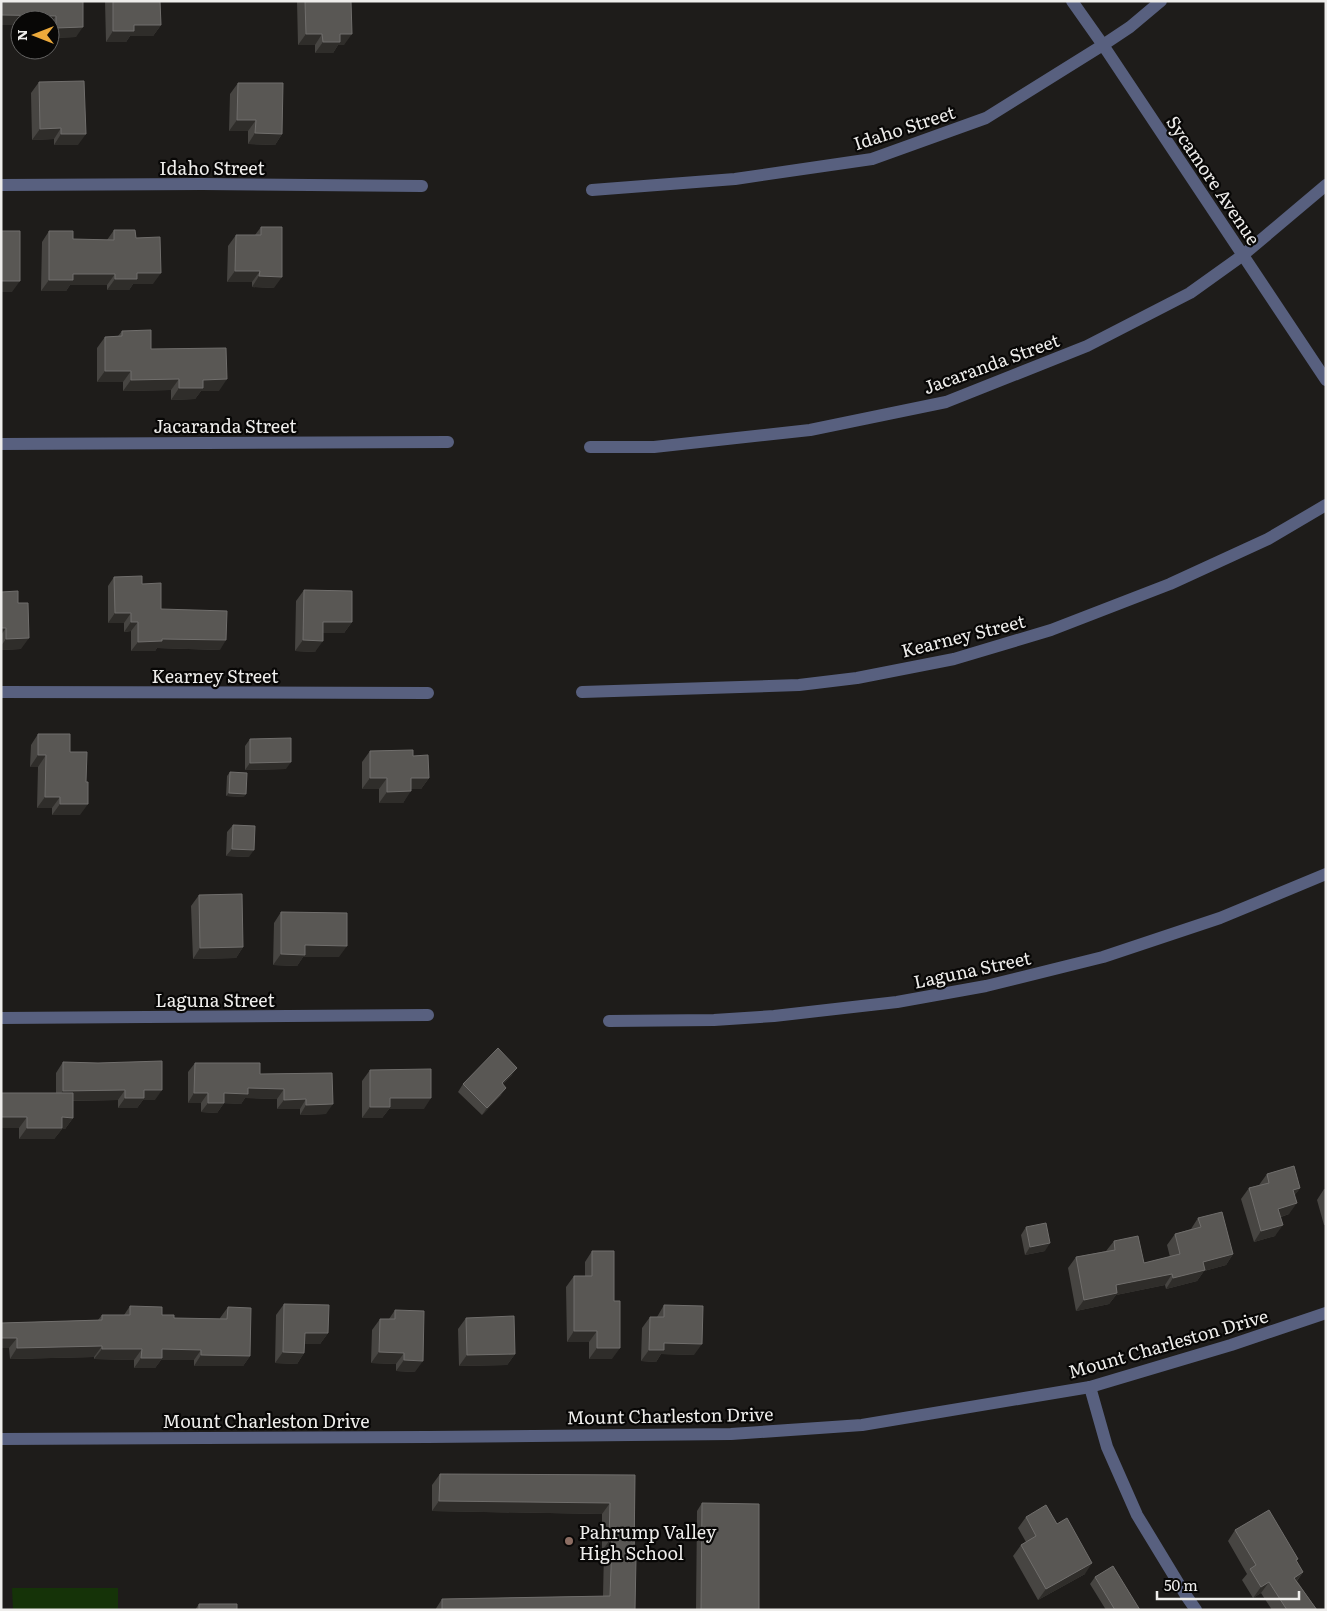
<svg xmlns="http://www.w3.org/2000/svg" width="1327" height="1611" viewBox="0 0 1327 1611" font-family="Literata,serif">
	<rect width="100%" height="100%" fill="#1e1c1a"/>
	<!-- park -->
	<path fill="#153308" d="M 118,1588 L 118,1610 L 13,1610 L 12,1588 Z"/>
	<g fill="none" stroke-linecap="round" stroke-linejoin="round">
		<!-- minor -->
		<path stroke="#58607f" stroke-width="12" d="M 1072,1 L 1103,45 L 1326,380
			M 1,185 L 202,184 L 422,186
			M 592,190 L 735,179 L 872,159 L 986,118 L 1103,45 L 1130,27 L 1161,1
			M 1,444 L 448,442
			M 590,447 L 654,447 L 810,430 L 946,402 L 1087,346 L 1190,293 L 1243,255 L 1326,185
			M 1,692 L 428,693
			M 582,692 L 799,685 L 857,678 L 954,659 L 1051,630 L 1170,584 L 1268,539 L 1326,505
			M 1,1018 L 428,1015
			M 609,1021 L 714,1020 L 774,1016 L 897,1002 L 986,986 L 1103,957 L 1220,918 L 1326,874
			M 1090,1387 L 1107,1447 L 1137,1515 L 1185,1594 L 1196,1610"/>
		<!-- tertiary -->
		<path stroke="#58607f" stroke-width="12" d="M 1,1439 L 427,1437 L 731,1434 L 862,1425 L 1090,1387 L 1231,1345 L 1326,1313"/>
	</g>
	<!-- wall -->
	<path fill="#474542" d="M 83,1 L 76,37 L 50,38 L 50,20 L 20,20 L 20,25 L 1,25 Z
		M 105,1 L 160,1 L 161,25 L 153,36 L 130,36 L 126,42 L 106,42 Z
		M 297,1 L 351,1 L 344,45 L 338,45 L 333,53 L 315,53 L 315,45 L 298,45 Z
		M 39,82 L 78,145 L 54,145 L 54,139 L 32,140 L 31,93 Z
		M 238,83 L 282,134 L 275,145 L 248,144 L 248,131 L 229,131 L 230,94 Z
		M 261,227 L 274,288 L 252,287 L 252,282 L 227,282 L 228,246 L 236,235 L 255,235 Z
		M 114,230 L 136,238 L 153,284 L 133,284 L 129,290 L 107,290 L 107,285 L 70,285 L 66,291 L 41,291 L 42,242 L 49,231 L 73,239 L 107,240 Z
		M 122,331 L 151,349 L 219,391 L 201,391 L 195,399 L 171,400 L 171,390 L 123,391 L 123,382 L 97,382 L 97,348 L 105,337 L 118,336 Z
		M 114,577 L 142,584 L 161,609 L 220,650 L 157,648 L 155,651 L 131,651 L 131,631 L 124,632 L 124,623 L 108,623 L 108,586 Z
		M 304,590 L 352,622 L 344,633 L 323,633 L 315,652 L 295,651 L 296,601 Z
		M 1,592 L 21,649 L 1,650 Z
		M 38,734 L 70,752 L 80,815 L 52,815 L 52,808 L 37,808 L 38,767 L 30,767 L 31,745 Z
		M 250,739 L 286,769 L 245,770 L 245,746 Z
		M 370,751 L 413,756 L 429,778 L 421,789 L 411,789 L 403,803 L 379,803 L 379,789 L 362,789 L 362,762 Z
		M 230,772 L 244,797 L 226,796 L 227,776 Z
		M 233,825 L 249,857 L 226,856 L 227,832 Z
		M 199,895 L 243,947 L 236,958 L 193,959 L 191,906 Z
		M 281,912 L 339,957 L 303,957 L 297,966 L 273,965 L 274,923 Z
		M 63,1062 L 155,1100 L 143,1100 L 137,1108 L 118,1108 L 118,1100 L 73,1101 L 73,1118 L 65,1129 L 62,1129 L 54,1139 L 19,1139 L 19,1128 L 1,1128 L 56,1093 L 56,1073 Z
		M 195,1063 L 260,1074 L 332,1073 L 326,1114 L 300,1115 L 300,1109 L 277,1109 L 277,1099 L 245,1098 L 241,1104 L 224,1103 L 217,1113 L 201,1112 L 201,1103 L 188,1103 L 188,1072 Z
		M 370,1070 L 424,1109 L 389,1109 L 382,1118 L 362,1118 L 362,1081 Z
		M 512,1075 L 503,1084 L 501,1095 L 482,1115 L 458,1092 L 463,1084 Z
		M 1267,1174 L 1300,1188 L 1294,1196 L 1289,1214 L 1281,1217 L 1275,1236 L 1254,1242 L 1241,1199 L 1249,1188 L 1259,1185 Z
		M 1324,1189 L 1326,1189 L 1326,1225 L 1324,1225 L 1317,1200 Z
		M 1198,1218 L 1233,1254 L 1226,1265 L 1204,1271 L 1197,1281 L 1166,1289 L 1165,1285 L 1116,1295 L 1109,1304 L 1076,1311 L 1068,1268 L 1076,1257 L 1106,1251 L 1114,1241 L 1144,1263 L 1170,1257 L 1167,1245 L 1175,1234 L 1191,1229 Z
		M 1026,1227 L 1045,1251 L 1025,1255 L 1021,1235 Z
		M 592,1251 L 612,1359 L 589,1359 L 589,1342 L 567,1342 L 566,1287 L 574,1276 L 585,1276 L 585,1262 Z
		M 284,1304 L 328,1333 L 320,1344 L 305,1344 L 304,1353 L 297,1364 L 275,1363 L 276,1315 Z
		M 664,1305 L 694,1355 L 661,1354 L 656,1362 L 641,1361 L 642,1328 L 650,1317 L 657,1317 Z
		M 130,1306 L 174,1318 L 220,1319 L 220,1318 L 228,1307 L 250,1356 L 243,1366 L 194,1366 L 194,1360 L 161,1360 L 155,1368 L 134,1368 L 134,1360 L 94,1359 L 94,1357 L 10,1359 L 9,1348 L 1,1348 L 1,1323 L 98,1320 L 102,1315 L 124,1315 Z
		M 395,1310 L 415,1372 L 396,1371 L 396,1364 L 371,1363 L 372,1330 L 380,1319 L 389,1319 Z
		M 466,1318 L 515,1354 L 507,1365 L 459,1366 L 458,1329 Z
		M 440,1474 L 635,1475 L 635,1610 L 435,1610 L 442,1599 L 603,1596 L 604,1551 L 602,1551 L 602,1514 L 432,1511 L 432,1485 Z
		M 702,1503 L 759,1610 L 696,1610 L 697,1511 Z
		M 1026,1517 L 1085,1574 L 1038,1600 L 1013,1556 L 1021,1545 L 1026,1542 L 1018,1528 Z
		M 1235,1530 L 1298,1559 L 1296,1561 L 1303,1572 L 1297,1581 L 1317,1610 L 1272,1610 L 1261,1593 L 1253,1598 L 1242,1580 L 1247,1574 L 1228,1541 Z
		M 1095,1577 L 1140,1610 L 1106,1610 L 1090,1584 Z
		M 199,1604 L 237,1610 L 195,1610 Z"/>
	<!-- shaded-wall -->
	<path fill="#2f2d2a" d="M 1,15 L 56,16 L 50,24 L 50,20 L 20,20 L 20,25 L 1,25 Z
		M 134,25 L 161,25 L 153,36 L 130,36 L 126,42 L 106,42 L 113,31 Z
		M 83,27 L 76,37 L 50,38 L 50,36 L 56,28 Z
		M 306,34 L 322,34 L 315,45 L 298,45 Z
		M 340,34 L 352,34 L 344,45 L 338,45 L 333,53 L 315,53 L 323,42 Z
		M 237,120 L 256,120 L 248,131 L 229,131 Z
		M 61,128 L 54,139 L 32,140 L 40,129 Z
		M 255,133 L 282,134 L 275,145 L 248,144 Z
		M 61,134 L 86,134 L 78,145 L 54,145 Z
		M 235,271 L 260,271 L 252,282 L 227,282 Z
		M 137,273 L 161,273 L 153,284 L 133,284 L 129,290 L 107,290 L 115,279 Z
		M 73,274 L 115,274 L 107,285 L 70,285 L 66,291 L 41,291 L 49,280 Z
		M 259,276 L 282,277 L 274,288 L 252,287 Z
		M 1,281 L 20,281 L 12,292 L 1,292 Z
		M 105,371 L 131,371 L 123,382 L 97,382 Z
		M 179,379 L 171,390 L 123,391 L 131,380 Z
		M 227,379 L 219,391 L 201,391 L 195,399 L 171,400 L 179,388 L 203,380 Z
		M 115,613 L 131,613 L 124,623 L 108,623 Z
		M 131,622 L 138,622 L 131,631 L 124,632 Z
		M 323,622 L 352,622 L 344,633 L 316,633 Z
		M 1,628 L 6,628 L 1,635 Z
		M 29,638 L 21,649 L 1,650 L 1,646 L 6,639 Z
		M 162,639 L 226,640 L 220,650 L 157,648 L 155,651 L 131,651 L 138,642 Z
		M 303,640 L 323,641 L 315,652 L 295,651 Z
		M 38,755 L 46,755 L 38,767 L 30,767 Z
		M 291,762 L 286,769 L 245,770 L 250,763 Z
		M 370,778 L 387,778 L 379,789 L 362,789 Z
		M 411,778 L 429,778 L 421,789 L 403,789 Z
		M 411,791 L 403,803 L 379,803 L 387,792 Z
		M 229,793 L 246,794 L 244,797 L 226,796 Z
		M 45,797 L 60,797 L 52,808 L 37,808 Z
		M 60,804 L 88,804 L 80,815 L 52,815 Z
		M 232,849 L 254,850 L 249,857 L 226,856 Z
		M 305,945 L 347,946 L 339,957 L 303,957 L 297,966 L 273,965 L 281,954 Z
		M 243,947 L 236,958 L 193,959 L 200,948 Z
		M 517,1068 L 512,1075 L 497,1091 L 502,1083 Z
		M 248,1088 L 284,1089 L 277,1099 L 245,1098 L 241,1104 L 217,1103 L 224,1093 Z
		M 506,1088 L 501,1095 L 482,1115 L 487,1108 Z
		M 125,1090 L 118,1100 L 55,1101 L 63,1091 Z
		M 144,1090 L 162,1090 L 155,1100 L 143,1100 L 137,1108 L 118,1108 L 125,1098 Z
		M 194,1093 L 208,1093 L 201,1103 L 188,1103 Z
		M 390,1098 L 431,1098 L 424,1109 L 389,1109 L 382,1118 L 362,1118 L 370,1107 Z
		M 306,1099 L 300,1109 L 277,1109 L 284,1100 Z
		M 208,1103 L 224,1103 L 217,1113 L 201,1112 Z
		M 333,1104 L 326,1114 L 300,1115 L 306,1105 Z
		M 1,1117 L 27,1117 L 19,1128 L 1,1128 Z
		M 62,1117 L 73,1118 L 65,1129 L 62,1129 L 54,1139 L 19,1139 L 27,1128 Z
		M 1300,1188 L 1292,1199 L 1293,1190 Z
		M 1297,1203 L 1289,1214 L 1271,1220 L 1278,1209 Z
		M 1283,1225 L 1275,1236 L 1254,1242 L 1261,1231 Z
		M 1050,1243 L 1045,1251 L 1025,1255 L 1030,1247 Z
		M 1233,1254 L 1226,1265 L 1204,1271 L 1197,1281 L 1166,1289 L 1173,1278 L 1203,1262 Z
		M 1172,1274 L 1165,1285 L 1116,1295 L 1109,1304 L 1076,1311 L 1084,1300 L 1116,1285 Z
		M 574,1331 L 597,1331 L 589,1342 L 567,1342 Z
		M 305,1333 L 328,1333 L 320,1344 L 297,1344 Z
		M 1,1338 L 17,1338 L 9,1348 L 1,1348 Z
		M 664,1343 L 702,1344 L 694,1355 L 661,1354 L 656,1362 L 641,1361 L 649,1350 Z
		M 102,1346 L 94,1357 L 10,1359 L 17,1348 Z
		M 597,1348 L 620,1348 L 612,1359 L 589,1359 Z
		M 102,1349 L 142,1349 L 134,1360 L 94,1359 Z
		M 162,1349 L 201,1350 L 194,1360 L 161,1360 L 155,1368 L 134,1368 L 141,1358 Z
		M 283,1352 L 304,1353 L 297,1364 L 275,1363 Z
		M 379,1352 L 404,1353 L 396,1364 L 371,1363 Z
		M 515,1354 L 507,1365 L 459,1366 L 467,1355 Z
		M 201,1355 L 250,1356 L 243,1366 L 194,1366 Z
		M 404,1360 L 423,1361 L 415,1372 L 396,1371 Z
		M 439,1501 L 610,1503 L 602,1514 L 432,1511 Z
		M 609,1541 L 612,1541 L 604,1551 L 602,1551 Z
		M 1092,1563 L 1085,1574 L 1038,1600 L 1046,1589 Z
		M 1303,1572 L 1295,1583 L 1294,1578 Z
		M 1269,1582 L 1261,1593 L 1253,1598 L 1261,1587 Z"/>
	<!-- building -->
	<path fill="#595754" stroke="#706e6c" d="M 1,1 L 83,1 L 83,27 L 56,28 L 56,16 L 1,15 Z
		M 113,1 L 160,1 L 161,25 L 134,25 L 134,31 L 113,31 Z
		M 305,1 L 351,1 L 352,34 L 340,34 L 340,42 L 323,42 L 322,34 L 306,34 Z
		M 84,81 L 86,134 L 61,134 L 61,128 L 40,129 L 39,82 Z
		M 238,83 L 283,83 L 282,134 L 255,133 L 256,120 L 237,120 Z
		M 261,227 L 282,227 L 282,277 L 259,276 L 260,271 L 235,271 L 236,235 L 261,235 Z
		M 114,230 L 135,230 L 136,238 L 160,237 L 161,273 L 137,273 L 137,279 L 115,279 L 115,274 L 73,274 L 73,280 L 49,280 L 49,231 L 73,231 L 73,239 L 114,240 Z
		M 1,231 L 20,231 L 20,281 L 1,281 Z
		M 151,330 L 151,349 L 226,348 L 227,379 L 203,380 L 203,388 L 179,388 L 179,379 L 131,380 L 131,371 L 105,371 L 105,337 L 122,336 L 122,331 Z
		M 142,576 L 142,584 L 161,583 L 161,609 L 227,611 L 226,640 L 162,639 L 162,641 L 138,642 L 138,622 L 131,622 L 131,613 L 115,613 L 114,577 Z
		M 304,590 L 352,591 L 352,622 L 323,622 L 323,641 L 303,640 Z
		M 18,591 L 18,603 L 28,603 L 29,638 L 6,639 L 6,628 L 1,628 L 1,592 Z
		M 38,734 L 70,734 L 70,752 L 87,752 L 86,782 L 88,782 L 88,804 L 60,804 L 60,797 L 45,797 L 46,755 L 38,755 Z
		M 291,738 L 291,762 L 250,763 L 250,739 Z
		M 413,750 L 413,756 L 428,755 L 429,778 L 411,778 L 411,791 L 387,792 L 387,778 L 370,778 L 370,751 Z
		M 230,772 L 247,773 L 246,794 L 229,793 Z
		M 233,825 L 255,826 L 254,850 L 232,849 Z
		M 242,894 L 243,947 L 200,948 L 199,895 Z
		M 281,912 L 347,913 L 347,946 L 305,945 L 305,955 L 281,954 Z
		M 498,1048 L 517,1068 L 502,1083 L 506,1088 L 487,1108 L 463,1084 Z
		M 162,1061 L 162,1090 L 144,1090 L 144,1098 L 125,1098 L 125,1090 L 63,1091 L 63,1062 L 98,1063 Z
		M 195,1063 L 260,1063 L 260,1074 L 332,1073 L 333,1104 L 306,1105 L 306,1099 L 284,1100 L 284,1089 L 248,1088 L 248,1094 L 224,1093 L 224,1103 L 208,1103 L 208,1093 L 194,1093 Z
		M 431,1069 L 431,1098 L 390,1098 L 390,1107 L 370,1107 L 370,1070 Z
		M 1,1093 L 73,1093 L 73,1118 L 62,1117 L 62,1128 L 27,1128 L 27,1117 L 1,1117 Z
		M 1294,1166 L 1300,1188 L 1293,1190 L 1297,1203 L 1278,1209 L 1283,1225 L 1261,1231 L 1249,1188 L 1269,1183 L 1267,1174 Z
		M 1222,1212 L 1233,1254 L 1203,1262 L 1205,1270 L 1173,1278 L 1172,1274 L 1116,1285 L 1117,1293 L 1084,1300 L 1076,1257 L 1115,1250 L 1114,1241 L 1138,1236 L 1144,1263 L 1180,1254 L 1175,1234 L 1201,1227 L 1198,1218 Z
		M 1046,1223 L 1050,1243 L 1030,1247 L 1026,1227 Z
		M 592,1251 L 614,1251 L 614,1301 L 620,1301 L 620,1348 L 597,1348 L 597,1331 L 574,1331 L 574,1276 L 592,1276 Z
		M 284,1304 L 329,1305 L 328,1333 L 305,1333 L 304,1353 L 283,1352 Z
		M 664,1305 L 703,1306 L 702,1344 L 664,1343 L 664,1350 L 649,1350 L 650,1317 L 664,1317 Z
		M 130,1306 L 162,1307 L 162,1315 L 174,1315 L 174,1318 L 227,1319 L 228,1307 L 251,1308 L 250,1356 L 201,1355 L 201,1350 L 162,1349 L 162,1358 L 141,1358 L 142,1349 L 102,1349 L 102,1346 L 17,1348 L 17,1338 L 1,1338 L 1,1323 L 102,1320 L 102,1315 L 130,1315 Z
		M 395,1310 L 424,1311 L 423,1361 L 404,1360 L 404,1353 L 379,1352 L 380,1319 L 395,1319 Z
		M 514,1316 L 515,1354 L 467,1355 L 466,1318 Z
		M 440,1474 L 635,1475 L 634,1558 L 636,1558 L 635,1610 L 442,1610 L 442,1599 L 610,1596 L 612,1541 L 609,1541 L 610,1503 L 439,1501 Z
		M 702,1503 L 759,1504 L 759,1610 L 701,1610 Z
		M 1046,1505 L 1057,1524 L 1067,1518 L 1092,1563 L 1046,1589 L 1021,1545 L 1036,1536 L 1026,1517 Z
		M 1269,1510 L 1298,1559 L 1296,1560 L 1303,1572 L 1294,1578 L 1317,1610 L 1287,1610 L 1269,1582 L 1261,1587 L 1250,1569 L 1256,1565 L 1235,1530 Z
		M 1113,1566 L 1140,1610 L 1115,1610 L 1095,1577 Z
		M 199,1604 L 237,1604 L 237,1610 L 199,1610 Z"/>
	<!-- markers -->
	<circle fill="#8d6e63" stroke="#080706" stroke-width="2" cx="569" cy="1541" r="5"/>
	<g text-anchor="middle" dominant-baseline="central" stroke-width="4.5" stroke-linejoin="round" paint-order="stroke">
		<!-- street labels -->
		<g font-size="18" fill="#eeedeb" stroke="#080706">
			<text transform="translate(904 127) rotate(-18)">Idaho Street</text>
			<text x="212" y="167">Idaho Street</text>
			<text transform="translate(1214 180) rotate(56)">Sycamore Avenue</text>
			<text transform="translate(991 363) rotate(-20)">Jacaranda Street</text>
			<text x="225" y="425">Jacaranda Street</text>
			<text transform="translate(963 635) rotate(-14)">Kearney Street</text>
			<text x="215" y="675">Kearney Street</text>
			<text transform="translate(972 969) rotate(-12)">Laguna Street</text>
			<text x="215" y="999">Laguna Street</text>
			<text transform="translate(1168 1343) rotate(-16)">Mount Charleston Drive</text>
			<text transform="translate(670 1415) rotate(-1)">Mount Charleston Drive</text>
			<text x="266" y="1420">Mount Charleston Drive</text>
		</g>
		<!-- poi labels -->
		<g font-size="18" fill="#eeedeb" stroke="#080706" text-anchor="start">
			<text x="579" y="1531">Pahrump Valley<tspan x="579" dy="21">High School</tspan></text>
		</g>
	</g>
	<!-- border -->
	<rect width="1327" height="1611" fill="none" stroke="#eeedeb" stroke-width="5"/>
	<!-- north arrow -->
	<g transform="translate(35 35) rotate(270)"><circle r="24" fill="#080706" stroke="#646362"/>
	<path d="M0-4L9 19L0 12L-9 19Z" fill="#eca93b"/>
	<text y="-8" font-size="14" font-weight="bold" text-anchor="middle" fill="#eeedeb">N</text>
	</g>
	<!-- scale -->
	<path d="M1157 1591v8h142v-8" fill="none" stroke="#eeedeb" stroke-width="2.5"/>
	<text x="1164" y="1591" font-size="15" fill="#eeedeb" stroke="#080706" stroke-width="4" paint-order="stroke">50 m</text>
</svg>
